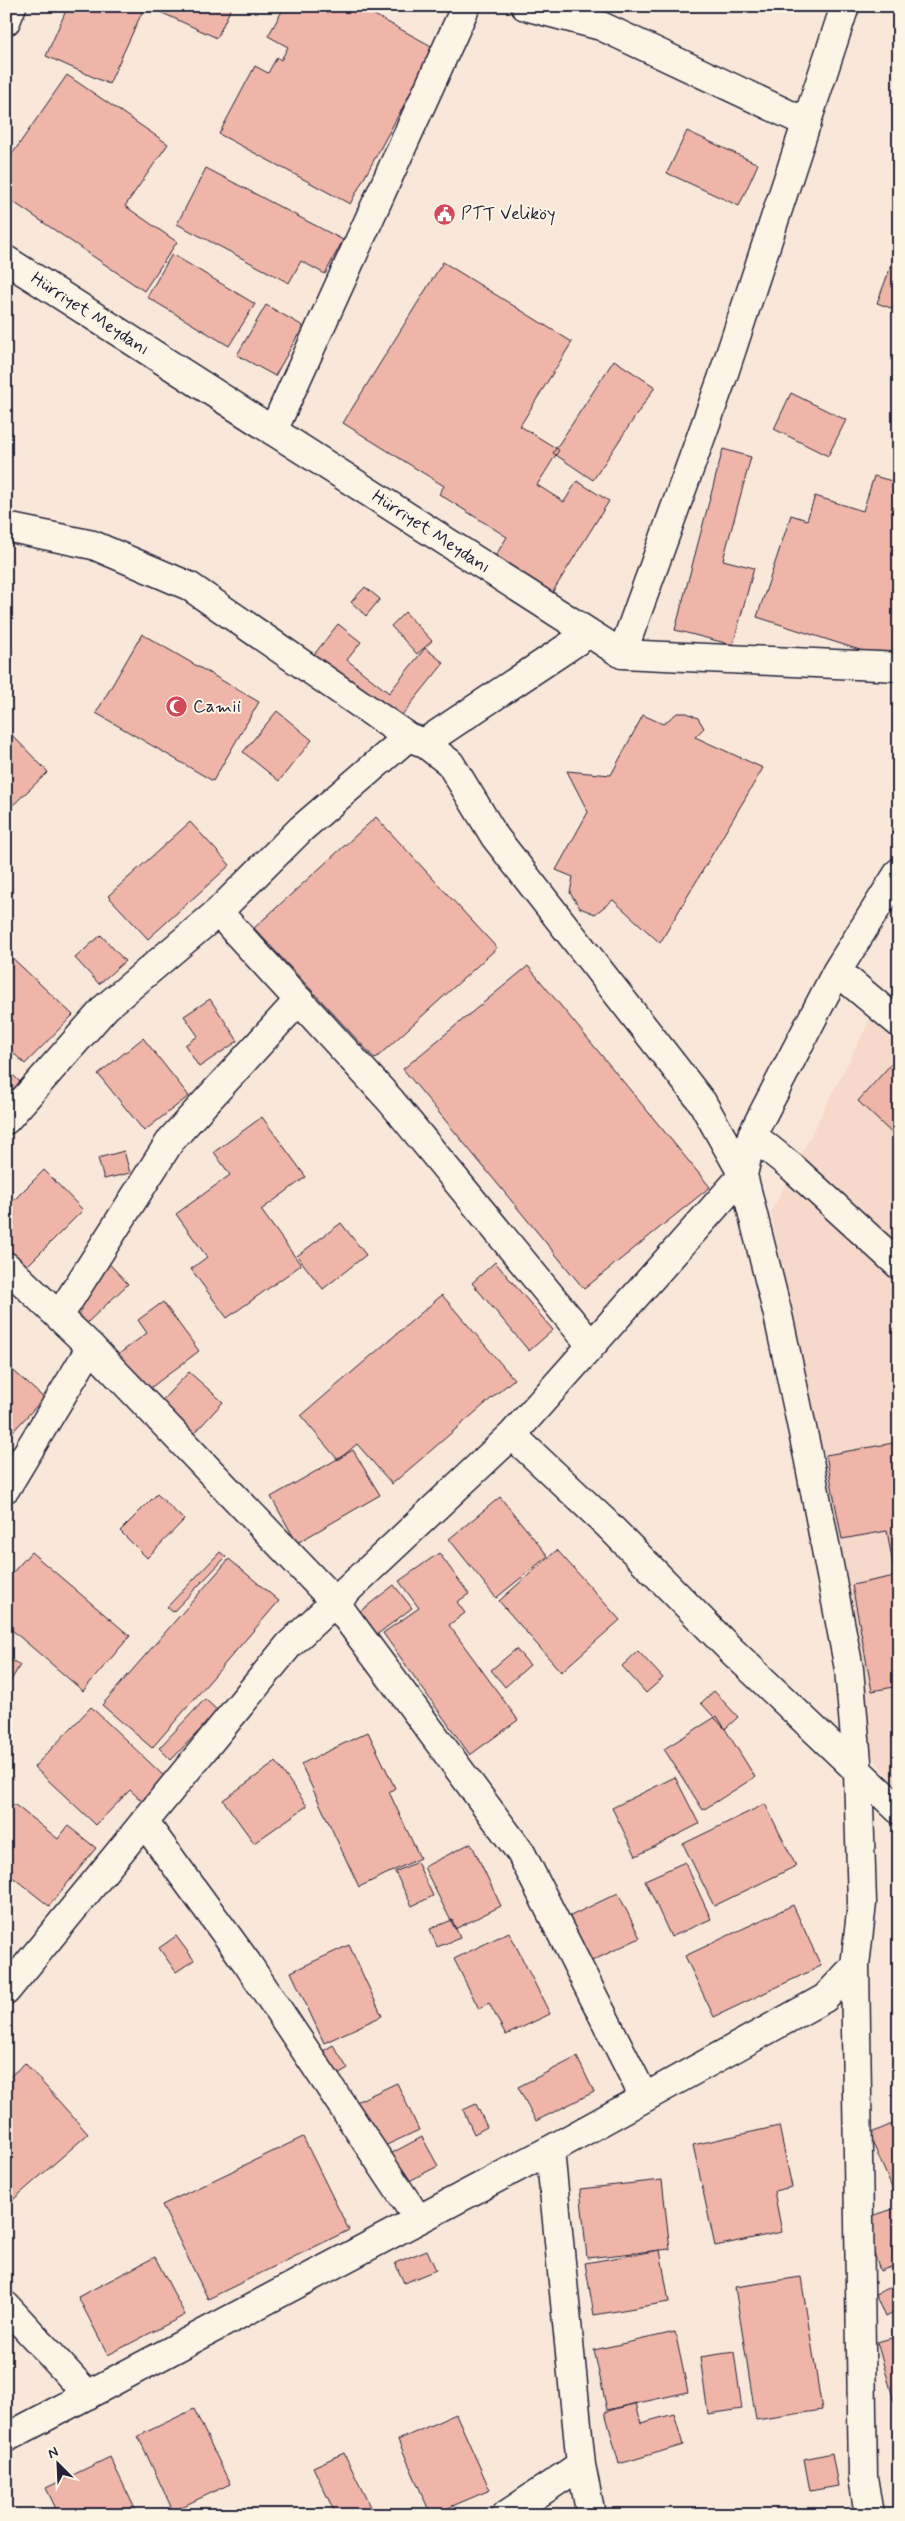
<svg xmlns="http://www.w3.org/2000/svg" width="905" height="2521" viewBox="0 0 905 2521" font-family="Mynerve,sans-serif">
	<rect width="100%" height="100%" fill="#f9e8d9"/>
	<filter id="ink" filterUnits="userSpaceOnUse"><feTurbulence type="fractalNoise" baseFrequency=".02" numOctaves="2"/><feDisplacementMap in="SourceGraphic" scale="10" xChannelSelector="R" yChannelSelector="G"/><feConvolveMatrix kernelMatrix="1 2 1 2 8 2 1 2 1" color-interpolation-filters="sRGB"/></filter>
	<g filter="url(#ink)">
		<!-- built -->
		<path fill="#f6d9ca" d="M 871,1018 L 899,1041 L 899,1792 L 865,1746 L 836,1550 L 771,1212 Z"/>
		<!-- building -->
		<path fill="#efb5a8" stroke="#22223b" d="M 68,6 L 145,6 L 109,84 L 46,56 Z
			M 147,6 L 232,6 L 217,38 Z
			M 285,6 L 358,6 L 435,48 L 350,204 L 219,134 L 255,66 L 268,73 L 277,57 L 281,60 L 288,47 L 268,36 Z
			M 67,75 L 168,144 L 125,206 L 177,242 L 144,291 L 6,197 L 6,163 Z
			M 687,131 L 758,164 L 739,206 L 667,173 Z
			M 206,168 L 343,240 L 325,274 L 301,261 L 289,283 L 177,224 Z
			M 899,185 L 899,196 L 894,194 Z
			M 899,245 L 899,311 L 877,303 Z
			M 172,254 L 255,304 L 229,346 L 147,297 Z
			M 443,262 L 572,342 L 520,426 L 559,450 L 537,485 L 564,502 L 577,481 L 609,501 L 552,593 L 494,558 L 507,537 L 439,494 L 444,486 L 343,423 Z
			M 266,305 L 303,326 L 275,376 L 237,355 Z
			M 614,360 L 655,387 L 593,480 L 553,453 Z
			M 791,393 L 846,420 L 828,456 L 774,429 Z
			M 723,449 L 751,457 L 723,560 L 754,568 L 733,645 L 675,630 Z
			M 874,476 L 899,483 L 899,656 L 897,662 L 757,617 L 791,515 L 807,520 L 815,496 L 863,511 Z
			M 365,587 L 380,599 L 366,616 L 351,602 Z
			M 405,612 L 432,641 L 417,654 L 391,626 Z
			M 338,624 L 361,642 L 347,660 L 389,693 L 425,648 L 444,663 L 389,731 L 305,666 Z
			M 142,634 L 259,702 L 213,781 L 96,713 Z
			M 277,711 L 312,740 L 279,781 L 243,752 Z
			M 677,713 L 687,713 L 698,718 L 704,728 L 695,737 L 763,768 L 660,943 L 613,900 L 595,914 L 580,908 L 570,893 L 573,877 L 556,870 L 588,812 L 567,771 L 611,775 L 643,715 L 663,724 Z
			M 6,729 L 48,772 L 11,807 L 6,802 Z
			M 376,817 L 497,948 L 375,1059 L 254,928 Z
			M 190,822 L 230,865 L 148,939 L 108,896 Z
			M 101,935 L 125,961 L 99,984 L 75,958 Z
			M 6,952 L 73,1015 L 25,1064 L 6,1046 Z
			M 528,966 L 710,1187 L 584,1289 L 403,1069 Z
			M 210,999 L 238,1041 L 199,1067 L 185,1045 L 198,1036 L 184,1016 Z
			M 143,1038 L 189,1096 L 144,1131 L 98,1074 Z
			M 892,1063 L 899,1070 L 899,1140 L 858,1101 Z
			M 6,1068 L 20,1082 L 6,1096 Z
			M 262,1117 L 306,1177 L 261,1210 L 301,1265 L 227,1318 L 191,1269 L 207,1257 L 176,1214 L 230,1175 L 214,1152 Z
			M 124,1151 L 130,1173 L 104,1179 L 98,1158 Z
			M 44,1170 L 83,1210 L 23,1270 L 6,1253 L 6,1208 Z
			M 341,1223 L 366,1255 L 323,1289 L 297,1256 Z
			M 102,1256 L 128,1284 L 69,1340 L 86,1270 Z
			M 495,1262 L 553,1330 L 529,1351 L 472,1283 Z
			M 442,1295 L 514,1379 L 392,1484 L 357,1444 L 338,1460 L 301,1416 Z
			M 163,1302 L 199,1351 L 132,1402 L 104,1365 L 147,1333 L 138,1320 Z
			M 6,1364 L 44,1398 L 6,1439 Z
			M 189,1372 L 223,1402 L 183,1446 L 149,1414 Z
			M 899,1442 L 899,1686 L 872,1691 L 852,1585 L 895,1576 L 887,1531 L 842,1539 L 826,1455 Z
			M 353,1450 L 380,1495 L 297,1543 L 271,1497 Z
			M 157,1494 L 184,1520 L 147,1558 L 120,1531 Z
			M 500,1497 L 548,1556 L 496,1598 L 449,1539 Z
			M 557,1550 L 620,1620 L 561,1672 L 499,1601 Z
			M 31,1552 L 130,1636 L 83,1691 L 6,1625 L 6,1580 Z
			M 220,1552 L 226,1557 L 173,1612 L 167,1607 Z
			M 439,1553 L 469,1594 L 457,1602 L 465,1613 L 449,1625 L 518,1720 L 470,1755 L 383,1633 L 419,1608 L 399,1581 Z
			M 229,1559 L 279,1601 L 152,1748 L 102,1705 Z
			M 394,1585 L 412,1608 L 375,1636 L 358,1613 Z
			M 516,1649 L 530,1665 L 505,1687 L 491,1670 Z
			M 638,1651 L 663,1678 L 646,1693 L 622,1666 Z
			M 6,1657 L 20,1665 L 6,1689 Z
			M 714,1691 L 738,1717 L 725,1729 L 701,1703 Z
			M 205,1699 L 218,1711 L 171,1760 L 159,1748 Z
			M 91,1707 L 166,1778 L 143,1802 L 130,1790 L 96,1825 L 34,1767 Z
			M 717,1716 L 755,1777 L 703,1810 L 664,1749 Z
			M 368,1732 L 395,1788 L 389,1792 L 420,1858 L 359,1887 L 301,1764 Z
			M 276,1762 L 307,1806 L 254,1843 L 223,1800 Z
			M 675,1777 L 699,1824 L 636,1856 L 612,1808 Z
			M 14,1804 L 58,1839 L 68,1826 L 96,1848 L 49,1906 L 6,1872 L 6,1813 Z
			M 765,1804 L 796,1866 L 714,1906 L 683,1844 Z
			M 471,1843 L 501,1906 L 455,1929 L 424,1867 Z
			M 417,1862 L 433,1896 L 412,1906 L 395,1872 Z
			M 685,1862 L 711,1919 L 671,1937 L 645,1880 Z
			M 618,1893 L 640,1938 L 577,1968 L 556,1923 Z
			M 793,1905 L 821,1966 L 714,2017 L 685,1956 Z
			M 452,1920 L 460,1938 L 437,1947 L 430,1929 Z
			M 509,1932 L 550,2014 L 506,2035 L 489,2003 L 479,2009 L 454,1959 Z
			M 176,1936 L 194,1960 L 176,1972 L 159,1948 Z
			M 349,1945 L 382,2016 L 324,2043 L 291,1972 Z
			M 333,2045 L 348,2069 L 321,2085 L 306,2061 Z
			M 577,2057 L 594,2092 L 536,2121 L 518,2087 Z
			M 25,2063 L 88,2134 L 6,2206 L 6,2080 Z
			M 397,2083 L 419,2130 L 363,2156 L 341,2109 Z
			M 476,2104 L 487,2127 L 474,2134 L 463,2110 Z
			M 899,2121 L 899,2194 L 895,2195 L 869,2134 Z
			M 779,2126 L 792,2187 L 774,2191 L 782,2232 L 715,2246 L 693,2145 Z
			M 303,2137 L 349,2230 L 208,2299 L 162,2205 Z
			M 422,2137 L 438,2166 L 392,2190 L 377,2161 Z
			M 662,2180 L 670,2249 L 587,2258 L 580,2189 Z
			M 899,2207 L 899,2264 L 880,2271 L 863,2219 Z
			M 427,2250 L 436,2270 L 404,2283 L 395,2263 Z
			M 660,2250 L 669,2302 L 594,2315 L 585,2263 Z
			M 155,2257 L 185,2315 L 108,2355 L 78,2297 Z
			M 801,2277 L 822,2410 L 756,2420 L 735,2287 Z
			M 899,2284 L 899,2311 L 885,2317 L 875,2294 Z
			M 675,2332 L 688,2392 L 607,2410 L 594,2350 Z
			M 899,2336 L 899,2418 L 877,2342 Z
			M 734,2352 L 742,2409 L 708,2414 L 700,2357 Z
			M 636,2403 L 641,2423 L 674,2414 L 683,2445 L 619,2464 L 605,2412 Z
			M 194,2409 L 230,2484 L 173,2511 L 138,2436 Z
			M 456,2414 L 490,2490 L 431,2515 L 398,2440 Z
			M 344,2453 L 374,2515 L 336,2515 L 313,2467 Z
			M 832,2453 L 838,2486 L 810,2491 L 804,2459 Z
			M 110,2457 L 138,2515 L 59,2515 L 46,2488 Z"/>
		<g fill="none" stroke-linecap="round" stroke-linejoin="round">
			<defs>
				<path id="minor" d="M 525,6 L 601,26 L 807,123
					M 6,260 L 622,654 L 899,667
					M 273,431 L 466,6
					M 6,527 L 93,545 L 189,586 L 408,737 L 424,743 L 450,763 L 495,837 L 702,1102 L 743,1175 L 778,1315 L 809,1461 L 849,1669 L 858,1773 L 862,1903 L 855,1966 L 825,1998 L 550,2150 L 6,2438
					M 622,654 L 722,379 L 845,6
					M 424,743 L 589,633
					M 218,912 L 391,1101 L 591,1345
					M 837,971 L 899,1023
					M 6,1120 L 106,1007 L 218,912 L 301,829 L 408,737
					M 752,1135 L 793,1168 L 899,1265
					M 6,1266 L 91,1347 L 335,1602 L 521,1853 L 644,2097
					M 59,1316 L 171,1140 L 299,1000
					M 512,1435 L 605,1522 L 732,1651 L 899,1810
					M 6,1488 L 91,1347
					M 144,1822 L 247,1963 L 418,2219
					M 855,1966 L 863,2477 L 869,2515
					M 6,1991 L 289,1645 L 512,1435 L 743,1175 L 752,1135 L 837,971 L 899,872
					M 550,2150 L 581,2465 L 591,2515
					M 6,2306 L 88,2395
					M 506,2515 L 581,2465"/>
				<path id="major" d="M 6,21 L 12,6"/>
			</defs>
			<!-- minor casing -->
			<use href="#minor" stroke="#22223b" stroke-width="31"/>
			<!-- major casing -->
			<use href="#major" stroke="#22223b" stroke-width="31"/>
			<!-- minor -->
			<use href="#minor" stroke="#fcf5e5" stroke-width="28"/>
			<!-- major -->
			<use href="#major" stroke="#fcf5e5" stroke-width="28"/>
		</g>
	</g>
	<!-- icons -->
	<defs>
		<symbol id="civic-disc" viewBox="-11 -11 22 22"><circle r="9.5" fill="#d1495b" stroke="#fcf5e5"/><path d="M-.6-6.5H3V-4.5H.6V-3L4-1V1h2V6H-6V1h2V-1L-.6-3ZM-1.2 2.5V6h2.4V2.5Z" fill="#fff"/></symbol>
		<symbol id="mosque-disc" viewBox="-11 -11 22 22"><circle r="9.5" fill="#d1495b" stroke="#fcf5e5"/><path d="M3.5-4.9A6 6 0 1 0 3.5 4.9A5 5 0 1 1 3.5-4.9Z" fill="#fff"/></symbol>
	</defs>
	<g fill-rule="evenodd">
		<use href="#civic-disc" x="432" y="202" width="25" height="25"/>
		<use href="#mosque-disc" x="164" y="694" width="25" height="25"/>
	</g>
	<g text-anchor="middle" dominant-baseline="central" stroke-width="4" stroke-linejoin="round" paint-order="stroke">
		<!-- poi labels -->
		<g font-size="18" fill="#22223b" stroke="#fcf5e5" text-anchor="start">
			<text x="461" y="214">PTT Veliköy</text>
			<text x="193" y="707">Camii</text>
		</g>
		<!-- street labels -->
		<g font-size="18" fill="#22223b" stroke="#fcf5e5">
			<text transform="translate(90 314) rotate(33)">Hürriyet Meydanı</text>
			<text transform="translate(431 532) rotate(33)">Hürriyet Meydanı</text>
		</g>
	</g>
	<!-- margin -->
	<rect width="905" height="2521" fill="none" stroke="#fcf5e5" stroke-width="25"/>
	<rect x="12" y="12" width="880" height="2496" fill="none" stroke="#22223b" stroke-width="2" filter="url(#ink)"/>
	<!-- north arrow -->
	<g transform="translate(58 2464) rotate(336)" stroke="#fcf5e5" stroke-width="4" paint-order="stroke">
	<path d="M0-4L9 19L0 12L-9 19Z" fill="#22223b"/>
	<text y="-8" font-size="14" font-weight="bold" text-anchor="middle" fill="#22223b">N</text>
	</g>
</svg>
